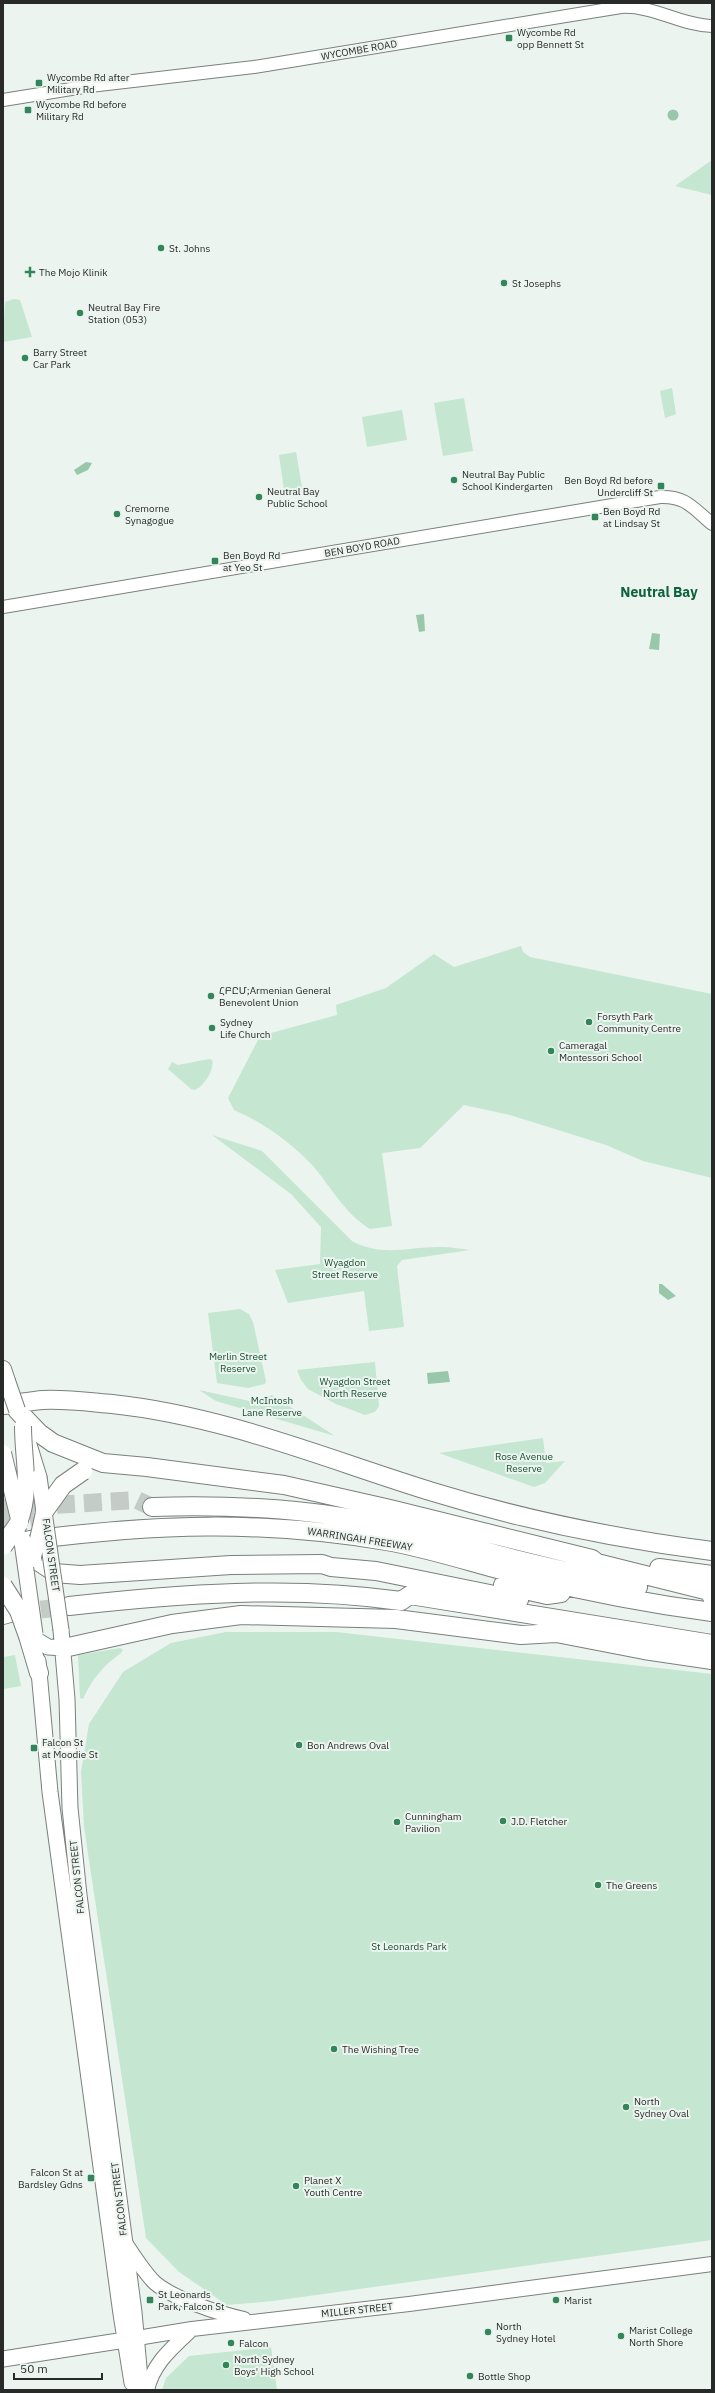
<svg xmlns="http://www.w3.org/2000/svg" width="715" height="2393" viewBox="0 0 715 2393" font-family="'IBM Plex Sans','Noto Sans Armenian',sans-serif">
	<rect width="100%" height="100%" fill="#ecf4ef"/>
	<!-- green -->
	<path fill="#c5e6d0" d="M 712,160 L 712,195 L 675,186 Z
		M 14,299 L 20,300 L 32,337 L 3,342 L 5,302 Z
		M 672,388 L 676,414 L 665,418 L 660,391 Z
		M 464,398 L 473,451 L 443,456 L 434,403 Z
		M 402,410 L 407,440 L 367,447 L 362,417 Z
		M 296,452 L 302,487 L 284,490 L 279,455 Z
		M 521,946 L 523,952 L 530,957 L 712,994 L 712,1178 L 643,1161 L 606,1145 L 510,1115 L 464,1105 L 420,1148 L 382,1153 L 392,1226 L 370,1229 C 344,1213 332,1188 313,1166 C 290,1142 264,1123 234,1110 L 228,1098 L 260,1036 L 337,1015 L 336,1005 L 386,988 L 434,954 L 454,967 Z
		M 209,1059 L 212,1060 C 215,1069 204,1086 195,1090 L 191,1089 L 168,1069 L 172,1062 L 178,1065 Z
		M 212,1135 L 262,1151 L 352,1241 C 383,1258 410,1246 442,1247 C 451,1247 461,1249 470,1250 L 402,1260 L 397,1266 L 404,1327 L 369,1331 L 364,1291 L 288,1303 L 275,1270 L 320,1264 L 321,1227 L 291,1194 Z
		M 240,1309 L 249,1314 L 253,1322 L 266,1381 L 265,1384 L 248,1388 L 217,1383 L 208,1313 Z
		M 375,1362 L 379,1406 L 375,1412 L 365,1415 L 336,1404 L 308,1389 L 301,1380 L 297,1370 Z
		M 199,1390 L 254,1402 L 272,1395 L 335,1436 L 216,1401 Z
		M 543,1438 L 546,1463 L 565,1461 L 545,1483 L 534,1487 L 439,1453 Z
		M 226,1632 L 336,1632 L 712,1674 L 712,2240 L 273,2301 L 227,2305 L 179,2272 L 146,2238 L 84,1827 L 81,1772 L 89,1724 L 123,1672 L 171,1643 Z
		M 120,1648 L 123,1650 L 121,1653 C 103,1666 92,1679 83,1699 L 80,1698 L 78,1655 Z
		M 15,1655 L 21,1686 L 3,1689 L 3,1657 Z
		M 271,2347 L 277,2390 L 162,2390 L 166,2378 L 189,2356 Z"/>
	<!-- water -->
	<path fill="#99c7a9" d="M667.5 115a5.5 5.5 0 1 1 11 0a5.5 5.5 0 1 1-11 0Z
		M 86,462 L 92,463 L 88,470 L 77,475 L 74,470 Z
		M 424,614 L 425,631 L 419,632 L 416,615 Z
		M 652,633 L 660,634 L 659,650 L 649,649 Z
		M 659,1284 L 662,1284 L 676,1296 L 668,1300 L 659,1293 Z
		M 448,1371 L 450,1382 L 428,1384 L 427,1373 Z"/>
	<g fill="none" stroke-linecap="round" stroke-linejoin="round">
		<!-- motorway-tunnel -->
		<path stroke="#c5ccc7" stroke-width="18" stroke-dasharray="18 9" stroke-linecap="butt" d="M 3,1508 L 137,1500 L 152,1507
			M 3,1522 L 34,1517
			M 14,1613 L 69,1606"/>
		<defs>
			<path id="tertiary" d="M 3,100 L 90,86 L 254,67 L 621,7 C 653,5 680,25 712,26
				M 3,607 L 660,497 C 686,496 693,508 712,524"/>
			<path id="secondary" d="M 124,2241 C 133,2255 142,2269 153,2281 C 170,2298 221,2314 244,2319
				M 125,2340 L 192,2329 L 409,2304 L 712,2264
				M 147,2390 C 153,2363 173,2347 192,2329"/>
			<path id="primary" d="M 26,1435 L 39,1477
				M 61,1630 L 67,1699 L 70,1808 L 79,1895 L 134,2312 L 141,2390
				M 35,1639 L 48,1647 L 64,1648
				M 38,1661 L 50,1792 L 121,2314 L 132,2383
				M 3,2359 L 125,2340"/>
			<path id="trunk" d="M 3,1369 L 7,1381
				M 33,1559 L 54,1573"/>
			<path id="motorway" d="M 3,1405 C 16,1404 30,1401 43,1400 C 66,1399 89,1402 112,1404 C 225,1416 326,1459 433,1492 C 524,1520 618,1539 712,1551
				M 17,1410 L 39,1433 L 53,1443 L 103,1463 L 147,1467 L 284,1485 L 390,1509 L 592,1559 L 597,1563 L 709,1591 L 712,1597
				M 152,1507 C 215,1505 280,1507 342,1517 C 396,1526 450,1542 503,1556 C 548,1568 593,1577 638,1587
				M 30,1540 C 155,1524 261,1520 386,1541 C 434,1549 481,1566 528,1577 C 588,1592 650,1604 712,1612
				M 659,1568 L 712,1575
				M 54,1573 L 80,1575 L 231,1565 L 322,1564 L 331,1567 L 376,1571 L 519,1600
				M 503,1585 L 547,1595 L 561,1593
				M 69,1606 C 178,1594 292,1585 401,1601 L 410,1595 L 712,1644
				M 3,1615 L 10,1613
				M 546,1631 L 644,1650 L 712,1660
				M 28,1636 L 39,1673
				M 64,1648 L 172,1624 L 241,1615 L 396,1619 L 521,1635 L 556,1633"/>
		</defs>
		<!-- tertiary casing -->
		<use href="#tertiary" stroke="#7a807c" stroke-width="14"/>
		<!-- secondary casing -->
		<use href="#secondary" stroke="#7a807c" stroke-width="16"/>
		<!-- primary casing -->
		<use href="#primary" stroke="#7a807c" stroke-width="17"/>
		<!-- trunk casing -->
		<use href="#trunk" stroke="#7a807c" stroke-width="18"/>
		<!-- motorway casing -->
		<use href="#motorway" stroke="#7a807c" stroke-width="20"/>
		<!-- tertiary -->
		<use href="#tertiary" stroke="#fff" stroke-width="12"/>
		<!-- secondary -->
		<use href="#secondary" stroke="#fff" stroke-width="14"/>
		<!-- primary -->
		<use href="#primary" stroke="#fff" stroke-width="15"/>
		<!-- trunk -->
		<use href="#trunk" stroke="#fff" stroke-width="16"/>
		<!-- motorway -->
		<use href="#motorway" stroke="#fff" stroke-width="18"/>
		<defs>
			<path id="primary-bridge" d="M 39,1477 L 61,1630
				M 22,1542 L 35,1634
				M 33,1559 L 43,1515"/>
			<path id="trunk-bridge" d="M 7,1381 L 17,1410
				M 3,1453 L 19,1519
				M 19,1523 C 32,1489 23,1461 23,1426
				M 22,1539 L 33,1559"/>
			<path id="motorway-bridge" d="M 45,1510 L 63,1485 L 83,1471
				M 3,1546 L 19,1523
				M 3,1586 L 19,1611 L 28,1636"/>
		</defs>
		<!-- primary-bridge casing -->
		<use href="#primary-bridge" stroke="#7a807c" stroke-width="17" stroke-linecap="butt"/>
		<!-- trunk-bridge casing -->
		<use href="#trunk-bridge" stroke="#7a807c" stroke-width="18" stroke-linecap="butt"/>
		<!-- motorway-bridge casing -->
		<use href="#motorway-bridge" stroke="#7a807c" stroke-width="20" stroke-linecap="butt"/>
		<!-- primary-bridge -->
		<use href="#primary-bridge" stroke="#fff" stroke-width="15"/>
		<!-- trunk-bridge -->
		<use href="#trunk-bridge" stroke="#fff" stroke-width="16"/>
		<!-- motorway-bridge -->
		<use href="#motorway-bridge" stroke="#fff" stroke-width="18"/>
	</g>
	<!-- markers -->
	<g fill="#328659" stroke="#ecf4ef" stroke-width="1.5">
		<rect x="505" y="34" width="8" height="8" rx="2"/>
		<rect x="35" y="79" width="8" height="8" rx="2"/>
		<rect x="24" y="106" width="8" height="8" rx="2"/>
		<circle cx="161" cy="248" r="4"/>
		<path d="M28 266h4v4h4v4h-4v4h-4v-4h-4v-4h4z"/>
		<circle cx="504" cy="283" r="4"/>
		<circle cx="80" cy="313" r="4"/>
		<circle cx="25" cy="358" r="4"/>
		<circle cx="454" cy="480" r="4"/>
		<rect x="657" y="482" width="8" height="8" rx="2"/>
		<circle cx="259" cy="497" r="4"/>
		<circle cx="117" cy="514" r="4"/>
		<rect x="591" y="513" width="8" height="8" rx="2"/>
		<rect x="211" y="557" width="8" height="8" rx="2"/>
		<circle cx="211" cy="996" r="4"/>
		<circle cx="589" cy="1022" r="4"/>
		<circle cx="212" cy="1028" r="4"/>
		<circle cx="551" cy="1051" r="4"/>
		<circle cx="299" cy="1745" r="4"/>
		<rect x="30" y="1744" width="8" height="8" rx="2"/>
		<circle cx="503" cy="1821" r="4"/>
		<circle cx="397" cy="1822" r="4"/>
		<circle cx="598" cy="1885" r="4"/>
		<circle cx="334" cy="2049" r="4"/>
		<circle cx="626" cy="2107" r="4"/>
		<rect x="87" y="2174" width="8" height="8" rx="2"/>
		<circle cx="296" cy="2186" r="4"/>
		<rect x="146" y="2296" width="8" height="8" rx="2"/>
		<circle cx="556" cy="2300" r="4"/>
		<circle cx="488" cy="2332" r="4"/>
		<circle cx="621" cy="2336" r="4"/>
		<circle cx="231" cy="2343" r="4"/>
		<circle cx="226" cy="2365" r="4"/>
		<circle cx="470" cy="2376" r="4"/>
	</g>
	<g text-anchor="middle" dominant-baseline="central" stroke-width="4" stroke-linejoin="round" paint-order="stroke">
		<!-- poi labels -->
		<g font-size="10" fill="#282a29" stroke="#ecf4ef" text-anchor="start">
			<text x="517" y="32">Wycombe Rd<tspan x="517" dy="12">opp Bennett St</tspan></text>
			<text x="47" y="77">Wycombe Rd after<tspan x="47" dy="12">Military Rd</tspan></text>
			<text x="36" y="104">Wycombe Rd before<tspan x="36" dy="12">Military Rd</tspan></text>
			<text x="169" y="248">St. Johns</text>
			<text x="39" y="272">The Mojo Klinik</text>
			<text x="512" y="283">St Josephs</text>
			<text x="88" y="307">Neutral Bay Fire<tspan x="88" dy="12">Station (053)</tspan></text>
			<text x="33" y="352">Barry Street<tspan x="33" dy="12">Car Park</tspan></text>
			<text x="462" y="474">Neutral Bay Public<tspan x="462" dy="12">School Kindergarten</tspan></text>
			<text x="653" y="480" text-anchor="end">Ben Boyd Rd before<tspan x="653" dy="12">Undercliff St</tspan></text>
			<text x="267" y="491">Neutral Bay<tspan x="267" dy="12">Public School</tspan></text>
			<text x="125" y="508">Cremorne<tspan x="125" dy="12">Synagogue</tspan></text>
			<text x="603" y="511">Ben Boyd Rd<tspan x="603" dy="12">at Lindsay St</tspan></text>
			<text x="223" y="555">Ben Boyd Rd<tspan x="223" dy="12">at Yeo St</tspan></text>
			<text x="219" y="990">ՀԲԸՄ;Armenian General<tspan x="219" dy="12">Benevolent Union</tspan></text>
			<text x="597" y="1016">Forsyth Park<tspan x="597" dy="12">Community Centre</tspan></text>
			<text x="220" y="1022">Sydney<tspan x="220" dy="12">Life Church</tspan></text>
			<text x="559" y="1045">Cameragal<tspan x="559" dy="12">Montessori School</tspan></text>
			<text x="42" y="1742">Falcon St<tspan x="42" dy="12">at Moodie St</tspan></text>
			<text x="307" y="1745">Bon Andrews Oval</text>
			<text x="405" y="1816">Cunningham<tspan x="405" dy="12">Pavilion</tspan></text>
			<text x="511" y="1821">J.D. Fletcher</text>
			<text x="606" y="1885">The Greens</text>
			<text x="342" y="2049">The Wishing Tree</text>
			<text x="634" y="2101">North<tspan x="634" dy="12">Sydney Oval</tspan></text>
			<text x="83" y="2172" text-anchor="end">Falcon St at<tspan x="83" dy="12">Bardsley Gdns</tspan></text>
			<text x="304" y="2180">Planet X<tspan x="304" dy="12">Youth Centre</tspan></text>
			<text x="158" y="2294">St Leonards<tspan x="158" dy="12">Park, Falcon St</tspan></text>
			<text x="564" y="2300">Marist</text>
			<text x="496" y="2326">North<tspan x="496" dy="12">Sydney Hotel</tspan></text>
			<text x="629" y="2330">Marist College<tspan x="629" dy="12">North Shore</tspan></text>
			<text x="239" y="2343">Falcon</text>
			<text x="234" y="2359">North Sydney<tspan x="234" dy="12">Boys' High School</tspan></text>
			<text x="478" y="2376">Bottle Shop</text>
		</g>
		<!-- street labels -->
		<g font-size="10" fill="#282a29" stroke="#ecf4ef">
			<text transform="translate(359 50) rotate(-10)">WYCOMBE ROAD</text>
			<text transform="translate(362 547) rotate(-10)">BEN BOYD ROAD</text>
			<text transform="translate(360 1539) rotate(9)">WARRINGAH FREEWAY</text>
			<text transform="translate(51 1555) rotate(82)">FALCON STREET</text>
			<text transform="translate(77 1877) rotate(-96)">FALCON STREET</text>
			<text transform="translate(119 2199) rotate(-97)">FALCON STREET</text>
			<text transform="translate(357 2310) rotate(-6)">MILLER STREET</text>
		</g>
		<!-- park labels -->
		<g font-size="10" fill="#174d30" stroke="#ecf4ef">
			<text x="345" y="1262">Wyagdon<tspan x="345" dy="12">Street Reserve</tspan></text>
			<text x="238" y="1356">Merlin Street<tspan x="238" dy="12">Reserve</tspan></text>
			<text x="355" y="1381">Wyagdon Street<tspan x="355" dy="12">North Reserve</tspan></text>
			<text x="272" y="1400">McIntosh<tspan x="272" dy="12">Lane Reserve</tspan></text>
			<text x="524" y="1456">Rose Avenue<tspan x="524" dy="12">Reserve</tspan></text>
			<text x="409" y="1946">St Leonards Park</text>
		</g>
		<!-- district labels -->
		<g font-size="14" font-weight="bold" fill="#0f633b" stroke="#ecf4ef">
			<text x="659" y="592">Neutral Bay</text>
		</g>
	</g>
	<!-- border -->
	<rect width="715" height="2393" fill="none" stroke="#282a29" stroke-width="8"/>
	<!-- scale -->
	<path d="M14 2373v6h88v-6" fill="none" stroke="#282a29" stroke-width="2"/>
	<text x="20" y="2373" font-size="12" fill="#282a29" stroke="#ecf4ef" stroke-width="3" paint-order="stroke">50 m</text>
</svg>
